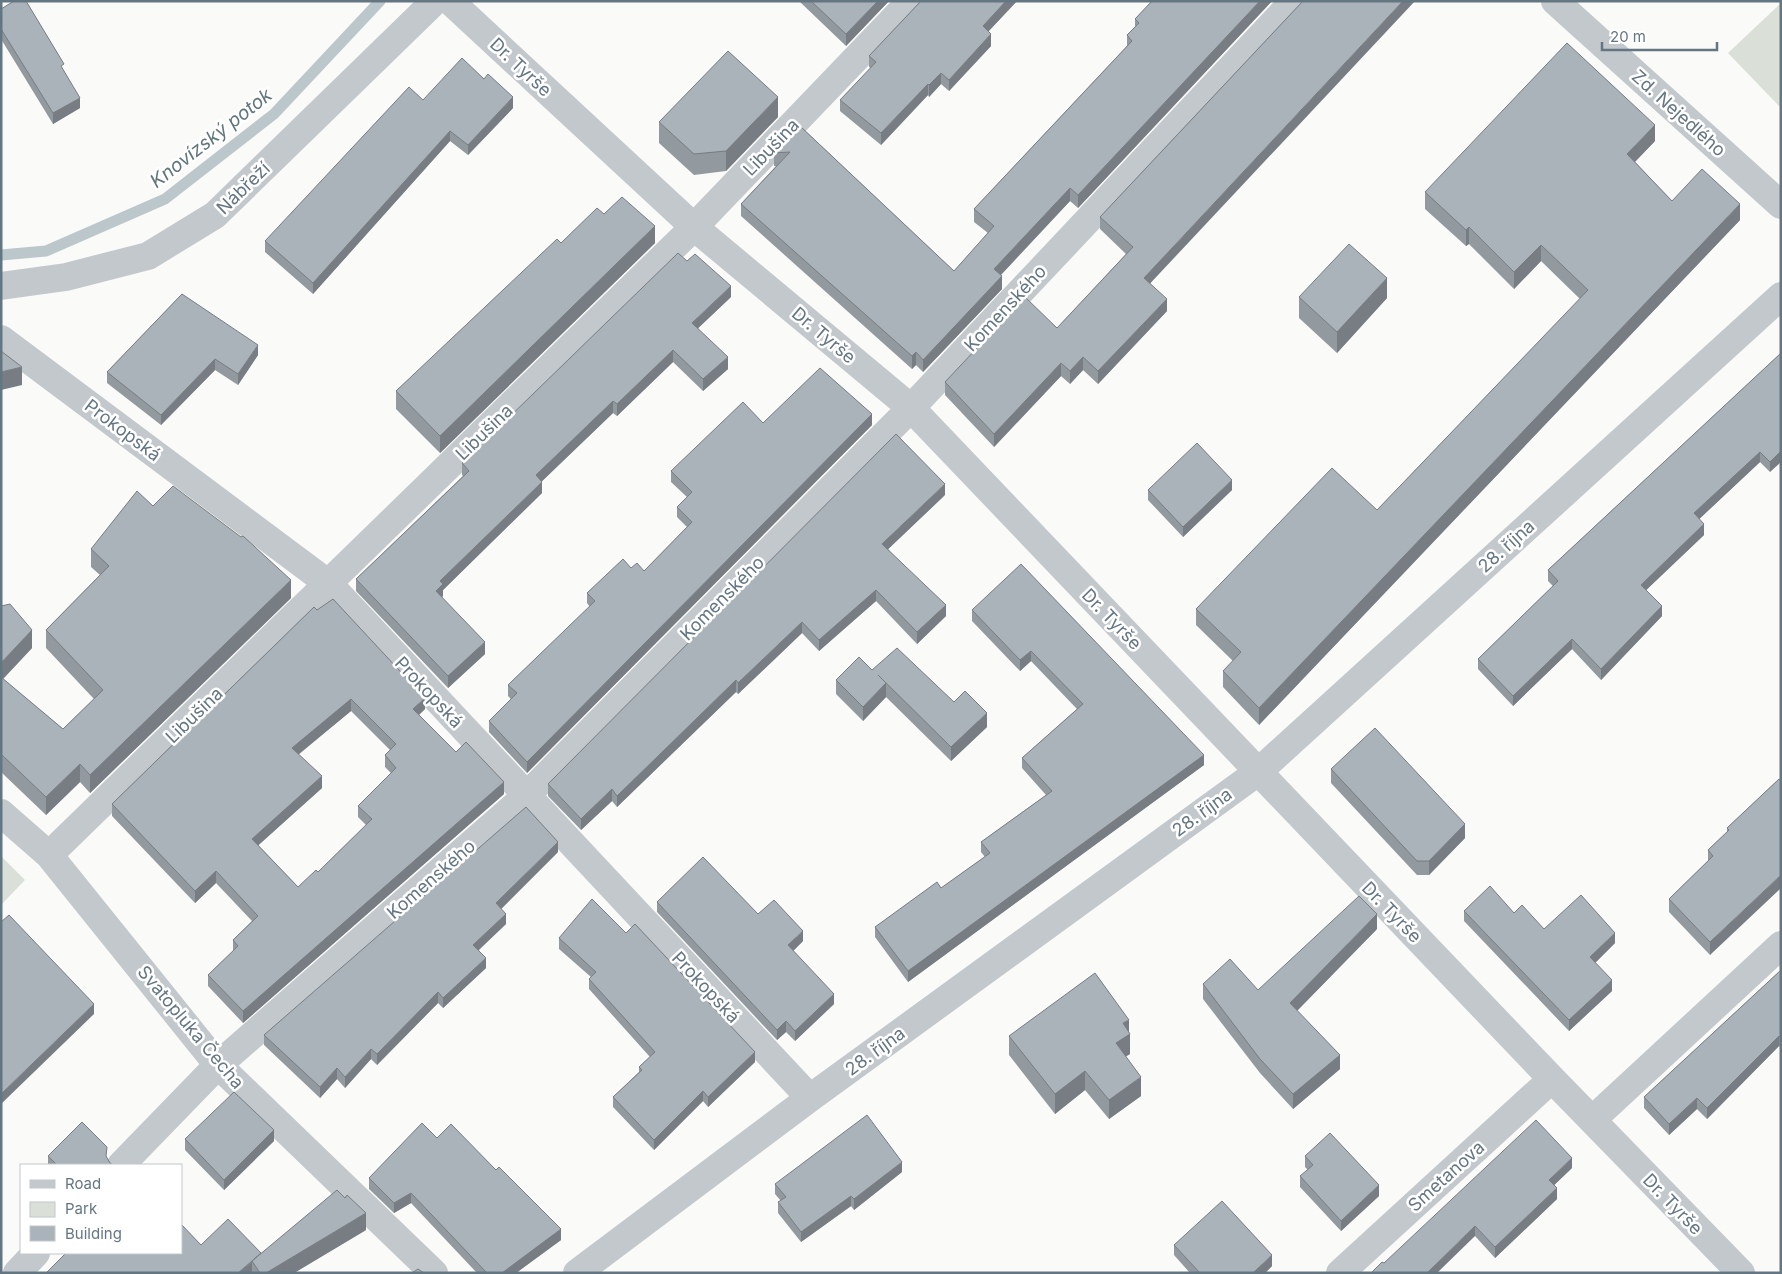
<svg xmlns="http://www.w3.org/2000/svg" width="1782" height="1274" viewBox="0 0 1782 1274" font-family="Inter,sans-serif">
	<rect width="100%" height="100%" fill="#fafaf8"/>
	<!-- green -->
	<path fill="#dadfd7" d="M 1781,3 L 1781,108 L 1728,53 Z
		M 1,856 L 25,880 L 1,905 Z"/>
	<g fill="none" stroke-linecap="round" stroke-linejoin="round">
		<!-- stream -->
		<path stroke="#bbc7cb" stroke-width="11" d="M 1,255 L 46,251 L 165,199 L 274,114 L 380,1"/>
		<!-- street -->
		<path stroke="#c3c8cc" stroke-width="28" d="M 450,1 L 694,227 L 911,408 L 1552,1079 L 1741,1273
			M 1555,1 L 1781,205
			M 1,286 L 66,277 L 148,256 L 215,215 L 435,1
			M 1,339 L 329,584 L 810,1098
			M 1,813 L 49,855 L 218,1065 L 434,1273
			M 49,855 L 694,227 L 911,1
			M 1592,1120 L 1781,945
			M 121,1165 L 218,1065 L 526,796 L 911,408 L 1294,1
			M 17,1273 L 36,1253
			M 577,1273 L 810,1098 L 1258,772 L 1781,296
			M 1340,1273 L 1552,1079"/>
	</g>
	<!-- wall -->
	<path fill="#929a9f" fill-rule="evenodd" d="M 799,1 L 889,1 L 846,46 Z
		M 921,1 L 1017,1 L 988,32 L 991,46 L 949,91 L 941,84 L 929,97 L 928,95 L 881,145 L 840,111 L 840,100 L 871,68 L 869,67 L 869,56 Z
		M 1152,1 L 1272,1 L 1078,208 L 1070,201 L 1001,275 L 1002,289 L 923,372 L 916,365 L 912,369 L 741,216 L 741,204 L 776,166 L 774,166 L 774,153 L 800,126 L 954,271 L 988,233 L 974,222 L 974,209 L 1127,46 L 1127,35 L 1135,27 L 1135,19 Z
		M 1303,1 L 1150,284 L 1167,311 L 1098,384 L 1083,370 L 1070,384 L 1061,376 L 994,447 L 945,395 L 945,382 L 1057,328 L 1126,254 L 1100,229 L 1100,217 Z
		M 1,9 L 64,71 L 80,108 L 53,124 L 1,39 Z
		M 423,100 L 513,108 L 468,155 L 450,141 L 313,294 L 265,252 L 265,241 Z
		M 778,117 L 726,171 L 694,175 L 659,143 L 659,122 Z
		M 1655,141 L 1635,162 L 1672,201 L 1740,220 L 1259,725 L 1223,687 L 1223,671 L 1233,661 L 1196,625 L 1196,609 L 1377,510 L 1580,299 L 1541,261 L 1514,289 L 1469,244 L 1466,246 L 1425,209 L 1425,192 Z
		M 604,214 L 655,243 L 440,453 L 396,409 L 396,391 L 561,243 Z
		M 182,294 L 258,355 L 238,385 L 215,370 L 161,425 L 107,383 L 107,372 Z
		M 731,297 L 698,328 L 728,369 L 703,391 L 673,362 L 617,416 L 613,413 L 542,481 L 542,493 L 443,590 L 443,596 L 442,597 L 485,654 L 448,688 L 356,591 L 356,579 L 463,476 L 462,475 L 462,463 Z
		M 1299,297 L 1387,298 L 1337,353 L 1299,318 Z
		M 1781,353 L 1770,472 L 1760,462 L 1699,519 L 1704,535 L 1646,590 L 1662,616 L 1601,680 L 1572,649 L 1513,706 L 1478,669 L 1478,659 L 1553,586 L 1548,581 L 1548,570 Z
		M 763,423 L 872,425 L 527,773 L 489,732 L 489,721 L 511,699 L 508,696 L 508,685 L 590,607 L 587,603 L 587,593 L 631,568 L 644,571 L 687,527 L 677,517 L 677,507 L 687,497 L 671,482 L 671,471 Z
		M 1148,490 L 1232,490 L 1183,537 L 1148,500 Z
		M 945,495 L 888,549 L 946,616 L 917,644 L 876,601 L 819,651 L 802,633 L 738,694 L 736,692 L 617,807 L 612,801 L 581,830 L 548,796 L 548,784 Z
		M 153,506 L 291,598 L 90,793 L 80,782 L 46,815 L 1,772 L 1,606 L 32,648 L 3,679 L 63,729 L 94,699 L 46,648 L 46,630 L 100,575 L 91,567 L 91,549 Z
		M 314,607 L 425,709 L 419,715 L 456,752 L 504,794 L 243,1023 L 208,986 L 208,975 L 233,951 L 233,940 L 252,921 L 216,883 L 195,903 L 112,816 L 112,804 ZM 351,711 L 390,750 L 385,755 L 385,767 L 391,773 L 358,806 L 358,817 L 366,825 L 318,872 L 298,887 L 258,845 L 322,788 L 298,754 Z
		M 972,610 L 1204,765 L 908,982 L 875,937 L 875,927 L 941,888 L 985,857 L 981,852 L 981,842 L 1046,795 L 1022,768 L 1022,758 L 1077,709 L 1031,661 L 1020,671 L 972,621 Z
		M 872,670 L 954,702 L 987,727 L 951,761 L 886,697 L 863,721 L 836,694 L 836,680 Z
		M 1331,769 L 1465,838 L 1429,875 L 1417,875 L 1331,783 Z
		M 1779,779 L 1710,955 L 1669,912 L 1669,899 L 1708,861 L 1708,850 L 1727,832 L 1727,828 Z
		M 558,852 L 501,909 L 506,924 L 479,950 L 486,968 L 443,1008 L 438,1003 L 377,1065 L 371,1059 L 345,1088 L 337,1079 L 320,1098 L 264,1045 L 264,1035 Z
		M 657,902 L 758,914 L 803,941 L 793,951 L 834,1004 L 795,1041 L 786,1032 L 777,1040 L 657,912 Z
		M 1464,911 L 1544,929 L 1615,943 L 1595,963 L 1612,991 L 1569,1031 L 1464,921 Z
		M 1377,929 L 1297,1011 L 1340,1069 L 1293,1109 L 1260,1073 L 1203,999 L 1203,984 L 1258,990 Z
		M 559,938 L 755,1062 L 708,1107 L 703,1101 L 654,1150 L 613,1107 L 613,1097 L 639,1072 L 639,1067 L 650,1057 L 589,989 L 589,979 L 591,977 L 559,949 Z
		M 1781,970 L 1781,1048 L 1779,1046 L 1707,1119 L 1697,1109 L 1669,1135 L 1644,1108 L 1644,1097 Z
		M 1129,1032 L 1130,1054 L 1125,1056 L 1141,1096 L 1109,1119 L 1085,1090 L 1055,1114 L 1009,1055 L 1009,1036 Z
		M 437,1138 L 561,1240 L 516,1273 L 477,1273 L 411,1203 L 394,1213 L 369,1189 L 369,1178 Z
		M 185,1139 L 274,1141 L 224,1190 L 185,1150 Z
		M 48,1156 L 107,1158 L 110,1163 L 113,1165 L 48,1165 Z
		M 1305,1156 L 1379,1196 L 1341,1231 L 1300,1187 L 1300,1176 L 1308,1170 L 1305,1167 Z
		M 1572,1168 L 1554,1185 L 1557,1199 L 1495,1258 L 1475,1236 L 1384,1263 Z
		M 902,1172 L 854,1210 L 851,1206 L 801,1242 L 778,1213 L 778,1202 L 781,1201 L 775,1194 L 775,1184 Z
		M 366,1230 L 294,1273 L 46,1273 L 201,1245 L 261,1253 Z
		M 1174,1245 L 1272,1266 L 1265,1273 L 1190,1273 L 1174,1255 Z"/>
	<!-- shaded-wall -->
	<path fill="#777d82" d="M 878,1 L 889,1 L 846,46 L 846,34 Z
		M 1006,1 L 1017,1 L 983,37 L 983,26 Z
		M 1260,1 L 1272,1 L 1078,208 L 1078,195 Z
		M 1403,1 L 1415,1 L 1144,290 L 1144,278 Z
		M 991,34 L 991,46 L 949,91 L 949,80 Z
		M 941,73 L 941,84 L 929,97 L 929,85 Z
		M 928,84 L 928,95 L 881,145 L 881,133 Z
		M 513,97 L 513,108 L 468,155 L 468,145 Z
		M 778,97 L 778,117 L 726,171 L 726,151 Z
		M 80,98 L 80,108 L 53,124 L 53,113 Z
		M 1655,125 L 1655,141 L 1627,170 L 1627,154 Z
		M 450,131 L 450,141 L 313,294 L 313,283 Z
		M 1070,188 L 1070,201 L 994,282 L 994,269 Z
		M 1740,204 L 1740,220 L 1259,725 L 1259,708 Z
		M 655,226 L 655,243 L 440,453 L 440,436 Z
		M 1469,227 L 1469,244 L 1466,246 L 1466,230 Z
		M 1541,245 L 1541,261 L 1514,289 L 1514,272 Z
		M 1002,276 L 1002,289 L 923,372 L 923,360 Z
		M 1387,278 L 1387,298 L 1337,353 L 1337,332 Z
		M 731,286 L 731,297 L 692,334 L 692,323 Z
		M 1167,299 L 1167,311 L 1098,384 L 1098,371 Z
		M 258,345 L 258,355 L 238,385 L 238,374 Z
		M 673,350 L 673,362 L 617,416 L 617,404 Z
		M 916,352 L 916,365 L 912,369 L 912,356 Z
		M 728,357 L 728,369 L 703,391 L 703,379 Z
		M 1083,357 L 1083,370 L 1070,384 L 1070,371 Z
		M 215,359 L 215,370 L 161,425 L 161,415 Z
		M 1061,363 L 1061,376 L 994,447 L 994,434 Z
		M 22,367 L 22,385 L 1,390 L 1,372 Z
		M 613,401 L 613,413 L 536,487 L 536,475 Z
		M 872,414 L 872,425 L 527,773 L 527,762 Z
		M 1781,451 L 1781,462 L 1770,472 L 1770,462 Z
		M 1760,452 L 1760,462 L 1694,524 L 1694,513 Z
		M 1232,480 L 1232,490 L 1183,537 L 1183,527 Z
		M 542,482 L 542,493 L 443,590 L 443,596 L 436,602 L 436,591 L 440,581 Z
		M 945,484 L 945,495 L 882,555 L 882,544 Z
		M 1704,524 L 1704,535 L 1641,595 L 1641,585 Z
		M 291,580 L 291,598 L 90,793 L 90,775 Z
		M 876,590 L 876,601 L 819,651 L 819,640 Z
		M 946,605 L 946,616 L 917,644 L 917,632 Z
		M 1662,606 L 1662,616 L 1601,680 L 1601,669 Z
		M 802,622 L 802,633 L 738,694 L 738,683 Z
		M 32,630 L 32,648 L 1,681 L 1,663 Z
		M 1572,639 L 1572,649 L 1513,706 L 1513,696 Z
		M 485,642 L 485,654 L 448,688 L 448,676 Z
		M 1031,651 L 1031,661 L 1020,671 L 1020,660 Z
		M 736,680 L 736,692 L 617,807 L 617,796 Z
		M 886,683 L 886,697 L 863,721 L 863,707 Z
		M 425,698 L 425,709 L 413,720 L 413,709 Z
		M 351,699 L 351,711 L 292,760 L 292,748 Z
		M 987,713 L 987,727 L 951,761 L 951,747 Z
		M 1204,755 L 1204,765 L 908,982 L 908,971 Z
		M 80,764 L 80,782 L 46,815 L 46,797 Z
		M 322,776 L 322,788 L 252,851 L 252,839 Z
		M 504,782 L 504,794 L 243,1023 L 243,1011 Z
		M 612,789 L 612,801 L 581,830 L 581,819 Z
		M 1465,824 L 1465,838 L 1429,875 L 1429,861 Z
		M 558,842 L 558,852 L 496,914 L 496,903 Z
		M 216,871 L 216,883 L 195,903 L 195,891 Z
		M 1781,875 L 1781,888 L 1710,955 L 1710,942 Z
		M 506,914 L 506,924 L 473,955 L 473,945 Z
		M 1377,914 L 1377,929 L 1290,1018 L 1290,1003 Z
		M 803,931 L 803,941 L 788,956 L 788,945 Z
		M 1615,933 L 1615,943 L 1590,968 L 1590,957 Z
		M 486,958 L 486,968 L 443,1008 L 443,998 Z
		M 1612,980 L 1612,991 L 1569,1031 L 1569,1020 Z
		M 438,992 L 438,1003 L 377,1065 L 377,1054 Z
		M 834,994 L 834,1004 L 795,1041 L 795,1031 Z
		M 94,1004 L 94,1014 L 1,1104 L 1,1094 Z
		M 1129,1020 L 1129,1035 L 1130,1034 L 1130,1054 L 1116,1063 L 1116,1043 L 1123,1023 Z
		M 786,1021 L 786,1032 L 777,1040 L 777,1030 Z
		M 1779,1036 L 1779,1046 L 1707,1119 L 1707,1108 Z
		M 371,1049 L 371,1059 L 345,1088 L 345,1077 Z
		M 755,1052 L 755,1062 L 708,1107 L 708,1097 Z
		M 1340,1055 L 1340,1069 L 1293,1109 L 1293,1094 Z
		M 337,1068 L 337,1079 L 320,1098 L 320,1087 Z
		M 1085,1071 L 1085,1090 L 1055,1114 L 1055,1094 Z
		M 1141,1077 L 1141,1096 L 1109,1119 L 1109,1100 Z
		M 703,1091 L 703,1101 L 654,1150 L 654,1140 Z
		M 1697,1098 L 1697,1109 L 1669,1135 L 1669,1124 Z
		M 274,1130 L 274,1141 L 224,1190 L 224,1180 Z
		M 1572,1158 L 1572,1168 L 1549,1190 L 1549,1180 Z
		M 902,1162 L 902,1172 L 854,1210 L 854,1199 Z
		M 1379,1185 L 1379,1196 L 1341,1231 L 1341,1221 Z
		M 1557,1188 L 1557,1199 L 1495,1258 L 1495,1247 Z
		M 411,1193 L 411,1203 L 394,1213 L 394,1203 Z
		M 851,1196 L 851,1206 L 801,1242 L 801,1232 Z
		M 366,1213 L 366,1230 L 294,1273 L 266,1273 Z
		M 1475,1226 L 1475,1236 L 1437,1273 L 1427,1273 Z
		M 561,1229 L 561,1240 L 516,1273 L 502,1273 Z
		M 1272,1255 L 1272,1266 L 1265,1273 L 1253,1273 Z
		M 252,1262 L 252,1273 L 238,1273 Z"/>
	<!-- building -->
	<path fill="#aab3b9" stroke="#777d82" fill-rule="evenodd" d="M 14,1 L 26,1 L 64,64 L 61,66 L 80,98 L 53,113 L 1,29 L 1,9 Z
		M 811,1 L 878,1 L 846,34 Z
		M 921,1 L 1006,1 L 983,26 L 991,34 L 949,80 L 941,73 L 929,85 L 928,84 L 881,133 L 840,100 L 876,62 L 869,56 Z
		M 1152,1 L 1260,1 L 1078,195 L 1070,188 L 994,269 L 1002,276 L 923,360 L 916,352 L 912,356 L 741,204 L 790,152 L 774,153 L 800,126 L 954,271 L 994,226 L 974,209 L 1132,41 L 1127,35 L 1139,23 L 1135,19 Z
		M 1303,1 L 1403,1 L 1144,278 L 1167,299 L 1098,371 L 1083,357 L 1070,371 L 1061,363 L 994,434 L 945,382 L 1025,297 L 1057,328 L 1133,247 L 1100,217 Z
		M 1567,43 L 1655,125 L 1627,154 L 1672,201 L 1702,169 L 1740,204 L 1259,708 L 1223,671 L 1241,652 L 1196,609 L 1332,468 L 1377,510 L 1588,290 L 1541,245 L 1514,272 L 1469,227 L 1466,230 L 1425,192 Z
		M 728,51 L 778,97 L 726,151 L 694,154 L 659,122 Z
		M 462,58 L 484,79 L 488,74 L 513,97 L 468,145 L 450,131 L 313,283 L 265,241 L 409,87 L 423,100 Z
		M 622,197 L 655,226 L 440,436 L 396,391 L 557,239 L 561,243 L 597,208 L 604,214 Z
		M 1349,244 L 1387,278 L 1337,332 L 1299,297 Z
		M 678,253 L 687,261 L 695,254 L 731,286 L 692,323 L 728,357 L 703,379 L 673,350 L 617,404 L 613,401 L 536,475 L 542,482 L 440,581 L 443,584 L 436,591 L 485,642 L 448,676 L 356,579 L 469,471 L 462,463 Z
		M 182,294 L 258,345 L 238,374 L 215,359 L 161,415 L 107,372 Z
		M 1,351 L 22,367 L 1,372 Z
		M 1781,353 L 1781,451 L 1770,462 L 1760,452 L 1694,513 L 1704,524 L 1641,585 L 1662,606 L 1601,669 L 1572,639 L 1513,696 L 1478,659 L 1558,581 L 1548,570 Z
		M 820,368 L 872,414 L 527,762 L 489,721 L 517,693 L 508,685 L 595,601 L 587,593 L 623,559 L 631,568 L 637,563 L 644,571 L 692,522 L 677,507 L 692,492 L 671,471 L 743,402 L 763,423 Z
		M 896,434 L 945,484 L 882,544 L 946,605 L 917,632 L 876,590 L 819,640 L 802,622 L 738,683 L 736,680 L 617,796 L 612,789 L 581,819 L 548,784 Z
		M 1197,443 L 1232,480 L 1183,527 L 1148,490 Z
		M 173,486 L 241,537 L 243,536 L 291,580 L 90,775 L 80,764 L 46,797 L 1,754 L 1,677 L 63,729 L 103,690 L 46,630 L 109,566 L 91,549 L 137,491 L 153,506 Z
		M 1021,564 L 1204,755 L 908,971 L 875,927 L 937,882 L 941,888 L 990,853 L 981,842 L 1052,791 L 1022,758 L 1083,704 L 1031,651 L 1020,660 L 972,610 Z
		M 333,599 L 425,698 L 413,709 L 456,752 L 466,742 L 504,782 L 243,1011 L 208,975 L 238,946 L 233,940 L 258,916 L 216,871 L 195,891 L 112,804 L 314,607 L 317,610 ZM 351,699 L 396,744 L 385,755 L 396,768 L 358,806 L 372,819 L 318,872 L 316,870 L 298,887 L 252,839 L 322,776 L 292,748 Z
		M 10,604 L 32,630 L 1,663 L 1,606 Z
		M 897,648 L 954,702 L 965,691 L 987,713 L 951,747 L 878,675 L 886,683 L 863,707 L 836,680 L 859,657 L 872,670 Z
		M 1375,728 L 1465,824 L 1429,861 L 1417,861 L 1331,769 Z
		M 1779,779 L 1781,780 L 1781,875 L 1710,942 L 1669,899 L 1713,856 L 1708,850 L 1729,830 L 1727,828 Z
		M 526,807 L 558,842 L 496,903 L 506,914 L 473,945 L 486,958 L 443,998 L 438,992 L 377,1054 L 371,1049 L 345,1077 L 337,1068 L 320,1087 L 264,1035 Z
		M 703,857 L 758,914 L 774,900 L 803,931 L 788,945 L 834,994 L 795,1031 L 786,1021 L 777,1030 L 657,902 Z
		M 1490,886 L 1514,913 L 1522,905 L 1544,929 L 1581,895 L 1615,933 L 1590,957 L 1612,980 L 1569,1020 L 1464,911 Z
		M 1359,896 L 1377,914 L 1290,1003 L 1340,1055 L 1293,1094 L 1260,1059 L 1203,984 L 1230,959 L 1258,990 Z
		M 592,899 L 626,933 L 635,924 L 755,1052 L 708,1097 L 703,1091 L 654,1140 L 613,1097 L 642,1070 L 639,1067 L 655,1052 L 589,979 L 596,972 L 559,938 Z
		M 9,915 L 94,1004 L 1,1094 L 1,922 Z
		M 1781,970 L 1781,1038 L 1779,1036 L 1707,1108 L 1697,1098 L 1669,1124 L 1644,1097 Z
		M 1095,973 L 1129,1020 L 1123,1023 L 1130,1034 L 1116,1043 L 1141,1077 L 1109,1100 L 1085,1071 L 1055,1094 L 1009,1036 Z
		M 234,1092 L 274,1130 L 224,1180 L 185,1139 Z
		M 867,1115 L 902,1162 L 854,1199 L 851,1196 L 801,1232 L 778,1202 L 786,1197 L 775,1184 Z
		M 1536,1120 L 1572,1158 L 1549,1180 L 1557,1188 L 1495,1247 L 1475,1226 L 1427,1273 L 1371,1273 L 1382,1262 L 1384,1263 Z
		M 82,1122 L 107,1147 L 106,1156 L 110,1163 L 113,1165 L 57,1165 L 48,1156 Z
		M 422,1123 L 437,1138 L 451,1124 L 496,1170 L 499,1167 L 561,1229 L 502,1273 L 487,1273 L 411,1193 L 394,1203 L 369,1178 Z
		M 1330,1133 L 1379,1185 L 1341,1221 L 1300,1176 L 1313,1165 L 1305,1156 Z
		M 337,1190 L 345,1198 L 347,1195 L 366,1213 L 266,1273 L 260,1273 L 252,1261 Z
		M 1222,1201 L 1272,1255 L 1253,1273 L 1200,1273 L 1174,1245 Z
		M 228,1219 L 261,1253 L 252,1261 L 238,1273 L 46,1273 L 66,1253 L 181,1253 L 181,1224 L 201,1245 Z
		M 418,1269 L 424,1273 L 412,1273 Z"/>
	<g text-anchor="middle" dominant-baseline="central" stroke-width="5" stroke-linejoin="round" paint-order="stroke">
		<!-- street labels -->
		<g font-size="18" fill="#657683" stroke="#fff">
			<text transform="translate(521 67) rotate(43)">Dr. Tyrše</text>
			<text transform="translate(1679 113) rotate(42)">Zd. Nejedlého</text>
			<text transform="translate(771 147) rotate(-46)">Libušina</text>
			<text transform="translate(243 188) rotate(-44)">Nábřeží</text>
			<text transform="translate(1005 308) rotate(-47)">Komenského</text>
			<text transform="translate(824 335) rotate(40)">Dr. Tyrše</text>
			<text transform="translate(123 430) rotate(37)">Prokopská</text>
			<text transform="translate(484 432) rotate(-44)">Libušina</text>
			<text transform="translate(1506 546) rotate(-42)">28. října</text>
			<text transform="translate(722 598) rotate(-45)">Komenského</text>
			<text transform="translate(1112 619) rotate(46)">Dr. Tyrše</text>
			<text transform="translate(429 692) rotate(47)">Prokopská</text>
			<text transform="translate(194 715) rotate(-44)">Libušina</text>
			<text transform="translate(1202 812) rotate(-36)">28. října</text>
			<text transform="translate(431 879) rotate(-41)">Komenského</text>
			<text transform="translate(1392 912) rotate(46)">Dr. Tyrše</text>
			<text transform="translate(706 987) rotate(47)">Prokopská</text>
			<text transform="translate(191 1027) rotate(50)">Svatopluka Čecha</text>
			<text transform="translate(875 1051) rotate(-36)">28. října</text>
			<text transform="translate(1446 1176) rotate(-42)">Smetanova</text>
			<text transform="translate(1673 1204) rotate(46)">Dr. Tyrše</text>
		</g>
		<!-- water labels -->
		<g font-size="19" font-style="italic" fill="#60757c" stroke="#fff">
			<text transform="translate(211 138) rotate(-38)">Knovízský potok</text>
		</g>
	</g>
	<!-- border -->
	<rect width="1782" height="1274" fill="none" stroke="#657683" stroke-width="5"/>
	<!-- legend -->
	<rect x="20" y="1164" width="162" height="90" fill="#ffffff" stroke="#c1c8cd"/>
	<rect x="30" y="1180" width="25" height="8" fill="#c3c8cc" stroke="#c1c8cd"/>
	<text x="65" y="1189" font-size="15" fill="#657683">Road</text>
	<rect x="30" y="1202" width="25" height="15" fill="#dadfd7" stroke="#c1c8cd"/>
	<text x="65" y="1214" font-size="15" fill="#657683">Park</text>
	<rect x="30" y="1226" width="25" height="15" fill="#aab3b9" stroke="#c1c8cd"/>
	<text x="65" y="1239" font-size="15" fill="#657683">Building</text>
	<!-- scale -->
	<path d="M1602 42v8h115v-8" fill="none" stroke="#657683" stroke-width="2.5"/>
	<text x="1610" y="42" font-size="15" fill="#657683" stroke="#ffffff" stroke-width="4" paint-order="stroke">20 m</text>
</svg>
